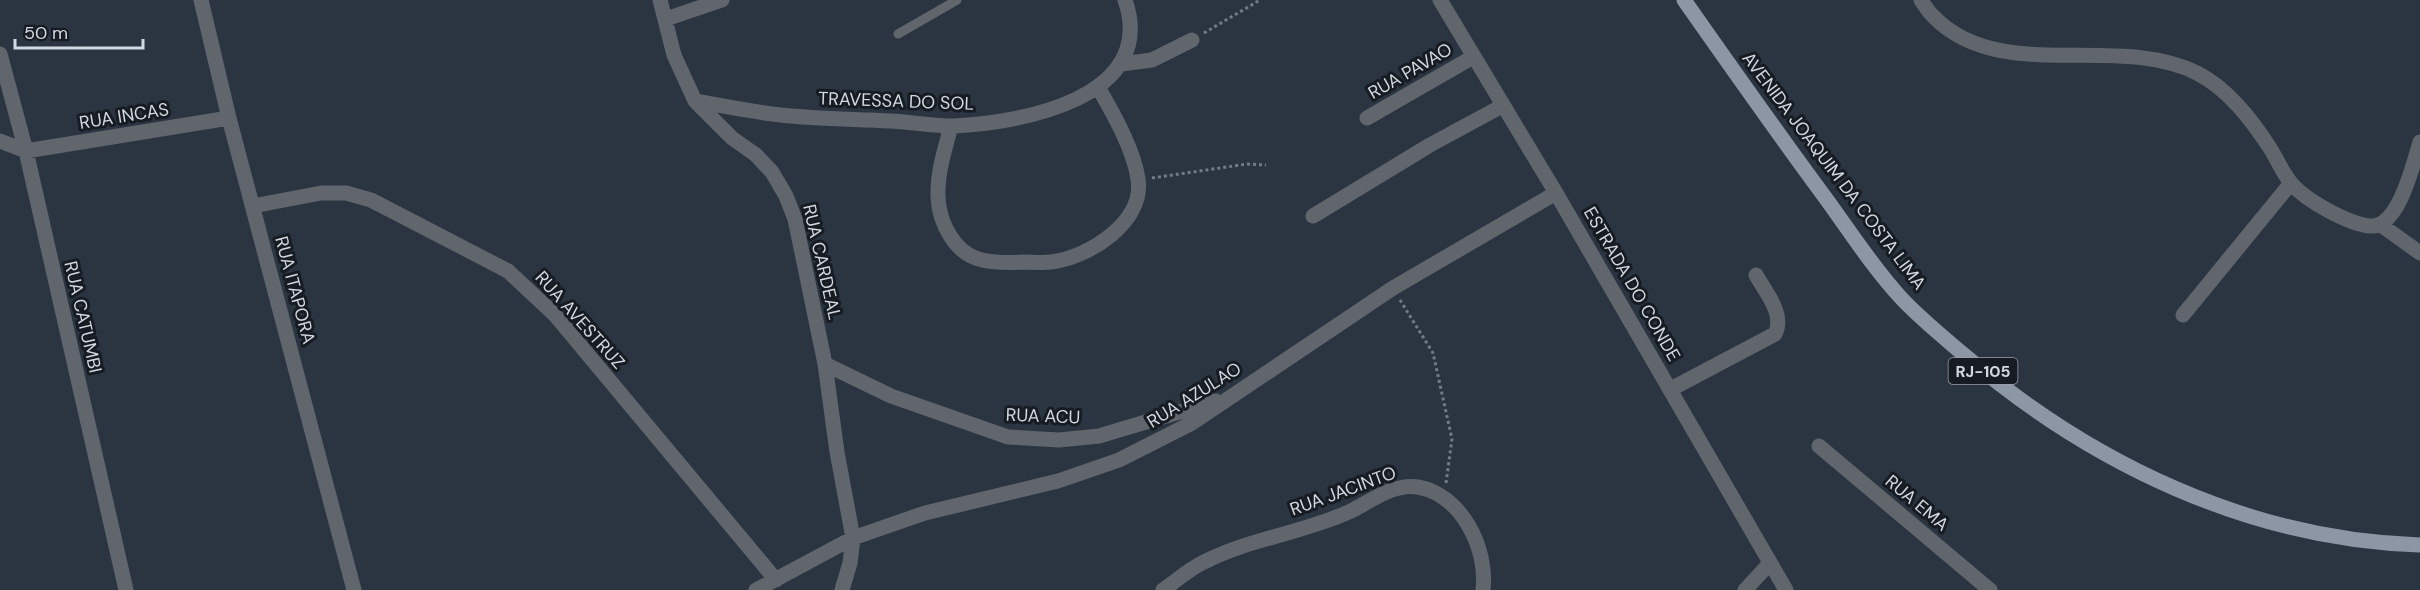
<svg xmlns="http://www.w3.org/2000/svg" width="2420" height="590" viewBox="0 0 2420 590" font-family="'DM Sans',sans-serif">
	<rect width="100%" height="100%" fill="#2b3542"/>
	<g fill="none" stroke-linecap="round" stroke-linejoin="round">
		<!-- path -->
		<path stroke="#737b86" stroke-width="3" stroke-dasharray="3 3" stroke-linecap="butt" d="M 1204,33 L 1260,0
			M 1152,178 L 1247,164 L 1266,165
			M 1400,300 L 1433,353 L 1452,439 L 1446,483"/>
		<!-- service -->
		<path stroke="#61666c" stroke-width="9" d="M 898,34 L 957,0"/>
		<!-- minor -->
		<path stroke="#61666c" stroke-width="15" d="M 201,0 L 229,118 L 354,590
			M 660,0 L 674,55 L 695,101 L 732,138 L 756,155 L 772,172 L 786,196 L 795,219 L 825,364 L 837,452 L 853,538 L 850,563 L 842,590
			M 1921,0 C 1925,6 1929,13 1935,18 C 2001,84 2118,33 2197,73 C 2228,89 2251,119 2270,148 C 2277,159 2282,172 2291,183 C 2305,200 2348,224 2370,226 C 2399,228 2413,164 2420,142
			M 666,19 L 722,0
			M 0,54 L 26,151 L 126,590
			M 1121,64 L 1152,60 L 1192,40
			M 695,101 C 724,106 752,112 781,115 C 817,119 853,119 890,121 C 911,122 932,126 953,126 C 1021,123 1159,98 1125,0
			M 1367,118 L 1473,57
			M 951,126 C 945,149 937,173 938,197 C 939,223 955,254 982,260 C 996,263 1010,263 1023,262 C 1032,262 1042,263 1051,262 C 1088,258 1145,222 1138,179 C 1134,150 1113,113 1098,87
			M 0,141 L 26,151 L 229,118
			M 253,206 L 321,193 L 346,193 L 371,200 L 508,271 L 555,315 L 776,580
			M 1313,216 L 1430,145 L 1502,106
			M 2381,225 L 2420,253
			M 2183,315 L 2291,183
			M 825,364 L 891,396 L 1008,437 L 1059,440 L 1099,436 L 1216,401
			M 1671,389 L 1775,334 C 1785,314 1766,293 1756,275
			M 1819,446 L 1990,590
			M 756,590 L 853,538 L 925,513 L 1058,481 L 1119,460 L 1192,423 L 1393,288 L 1556,193
			M 1163,590 C 1176,581 1189,569 1204,562 C 1251,538 1304,533 1351,511 C 1371,501 1394,483 1418,487 C 1462,495 1488,549 1483,590
			M 1745,590 L 1770,563"/>
		<!-- tertiary -->
		<path stroke="#61666c" stroke-width="15" d="M 1440,0 L 1556,193 L 1786,590"/>
		<!-- primary -->
		<path stroke="#8c96a4" stroke-width="15" d="M 1684,0 C 1731,67 1778,134 1827,200 C 1851,233 1874,269 1902,299 C 1921,319 1942,336 1963,354 C 2090,463 2250,540 2420,545"/>
	</g>
	<g text-anchor="middle" dominant-baseline="central" stroke-width="6" stroke-linejoin="round" paint-order="stroke">
		<!-- shield labels -->
		<rect fill="#171c22" stroke="#9ba0a8" stroke-width="1.5" x="1948.5" y="358" width="69" height="26" rx="4.5"/>
		<g font-size="16" font-weight="bold" fill="#d3d9e1">
			<text x="1983" y="371">RJ-105</text>
		</g>
		<!-- street labels -->
		<g font-size="18" fill="#d3d9e1" stroke="#171c22">
			<text transform="translate(1410 71) rotate(-30)">RUA PAVAO</text>
			<text transform="translate(896 101) rotate(2)">TRAVESSA DO SOL</text>
			<text transform="translate(124 116) rotate(-9)">RUA INCAS</text>
			<text transform="translate(1834 171) rotate(53)">AVENIDA JOAQUIM DA COSTA LIMA</text>
			<text transform="translate(822 262) rotate(77)">RUA CARDEAL</text>
			<text transform="translate(1632 284) rotate(60)">ESTRADA DO CONDE</text>
			<text transform="translate(295 290) rotate(75)">RUA ITAPORA</text>
			<text transform="translate(83 317) rotate(77)">RUA CATUMBI</text>
			<text transform="translate(580 320) rotate(48)">RUA AVESTRUZ</text>
			<text transform="translate(1194 395) rotate(-32)">RUA AZULAO</text>
			<text transform="translate(1043 416) rotate(2)">RUA ACU</text>
			<text transform="translate(1343 491) rotate(-20)">RUA JACINTO</text>
			<text transform="translate(1917 503) rotate(40)">RUA EMA</text>
		</g>
	</g>
	<!-- scale -->
	<path d="M15 39v9h128v-9" fill="none" stroke="#d3d9e1" stroke-width="3"/>
	<text x="24" y="39" font-size="18" fill="#d3d9e1" stroke="#171c22" stroke-width="4.5" paint-order="stroke">50 m</text>
</svg>
